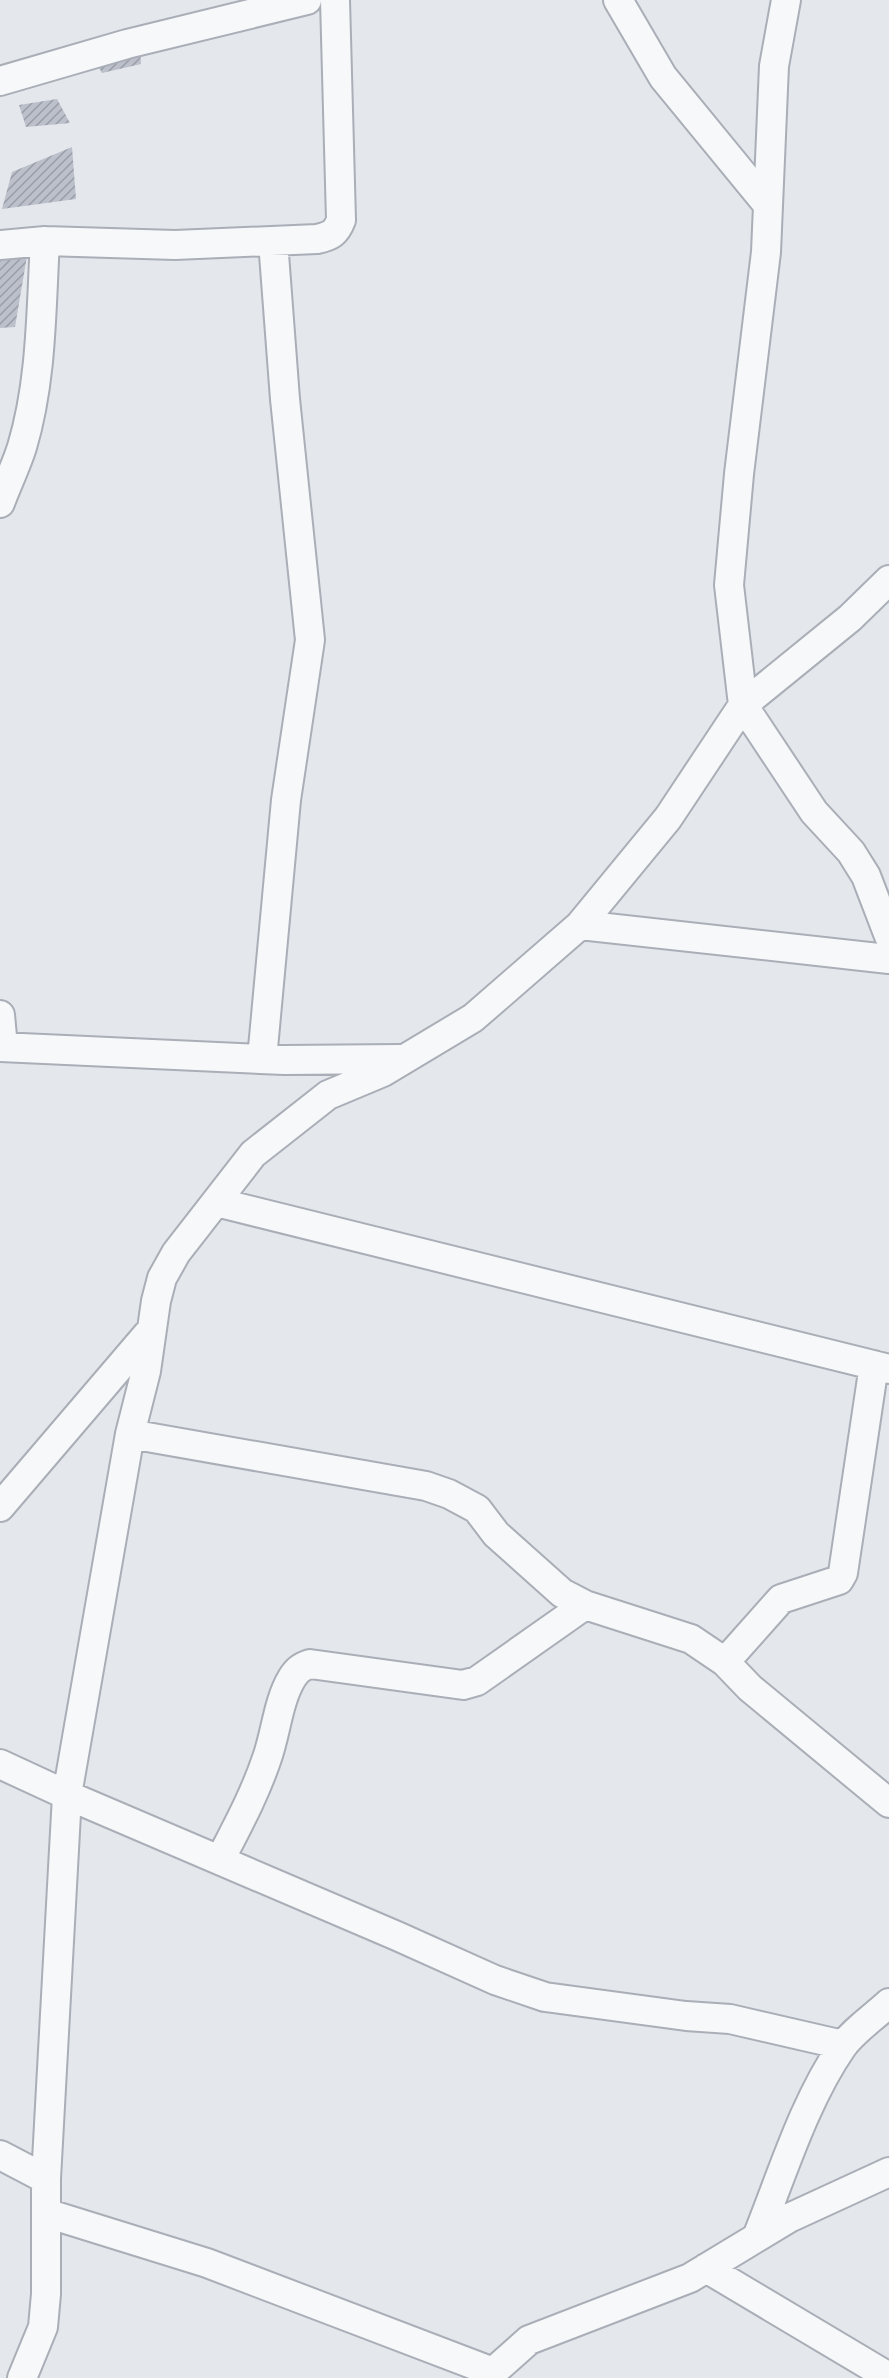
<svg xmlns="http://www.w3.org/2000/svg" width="889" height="2378" viewBox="0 0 889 2378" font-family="Overpass,sans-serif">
	<defs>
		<pattern id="building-hatch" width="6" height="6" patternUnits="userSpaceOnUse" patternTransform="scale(1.5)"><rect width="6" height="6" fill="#bbc0ca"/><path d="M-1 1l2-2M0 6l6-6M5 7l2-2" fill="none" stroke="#989da6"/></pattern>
	</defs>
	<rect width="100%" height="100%" fill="#e4e7ec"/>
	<!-- building -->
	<path fill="url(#building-hatch)" d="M 140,46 L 141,64 L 102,73 L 95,61 Z
		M 57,99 L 70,123 L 26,127 L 19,105 Z
		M 72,147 L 76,199 L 2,209 L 12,172 Z
		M 28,250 L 15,327 L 0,328 L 0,254 Z"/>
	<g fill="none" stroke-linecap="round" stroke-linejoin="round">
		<defs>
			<path id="street" d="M 618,0 L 663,77 L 768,205
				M 786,0 L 774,66 L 766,252 L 739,474 L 729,585 L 743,705 L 814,812 L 851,852 L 866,876 L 889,936
				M 0,81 L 127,44 L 307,0
				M 0,245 L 45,241 L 175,245 L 317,239 C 331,236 336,233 341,220 L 335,0
				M 0,503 C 7,484 16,466 22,447 C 42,380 41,310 45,241
				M 580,925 L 889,959
				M 0,1015 L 3,1047
				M 0,1047 L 284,1060 L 400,1059
				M 262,1059 L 286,800 L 310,640 L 285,399 L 273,241
				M 216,1202 L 889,1369
				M 130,1434 L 426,1486 L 449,1494 L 477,1509 L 496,1534 L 562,1593 L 585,1605 L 691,1639 L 725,1662 L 750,1688 L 889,1803
				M 0,1507 L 152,1329
				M 725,1662 L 781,1599 L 839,1580 L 843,1573 L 874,1365
				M 0,1764 L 67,1795 L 397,1936 L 495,1980 L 545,1997 L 686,2016 L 730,2019 L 843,2045
				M 220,1860 C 237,1827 255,1794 267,1758 C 276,1733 278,1701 292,1678 C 297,1670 301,1667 310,1664 L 463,1685 L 477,1681 L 585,1605
				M 0,2155 L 46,2179
				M 46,2213 L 207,2263 L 493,2372
				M 757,2237 C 782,2175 804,2102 842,2047 C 853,2031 874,2017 889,2003
				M 706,2268 L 889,2377
				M 22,2378 L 43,2327 L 46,2294 L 46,2179 L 67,1795 L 130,1434 L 146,1371 L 156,1301 L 162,1278 L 176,1253 L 253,1154 L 328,1095 L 383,1072 L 473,1018 L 580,925 L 668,818 L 743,705 L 850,618 L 889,580
				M 490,2378 L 493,2372 L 529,2340 L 690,2278 L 789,2218 L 889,2172"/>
		</defs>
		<!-- street casing -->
		<use href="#street" stroke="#a9aeb7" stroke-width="32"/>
		<!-- street -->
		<use href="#street" stroke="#f7f8fa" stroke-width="28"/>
	</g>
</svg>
